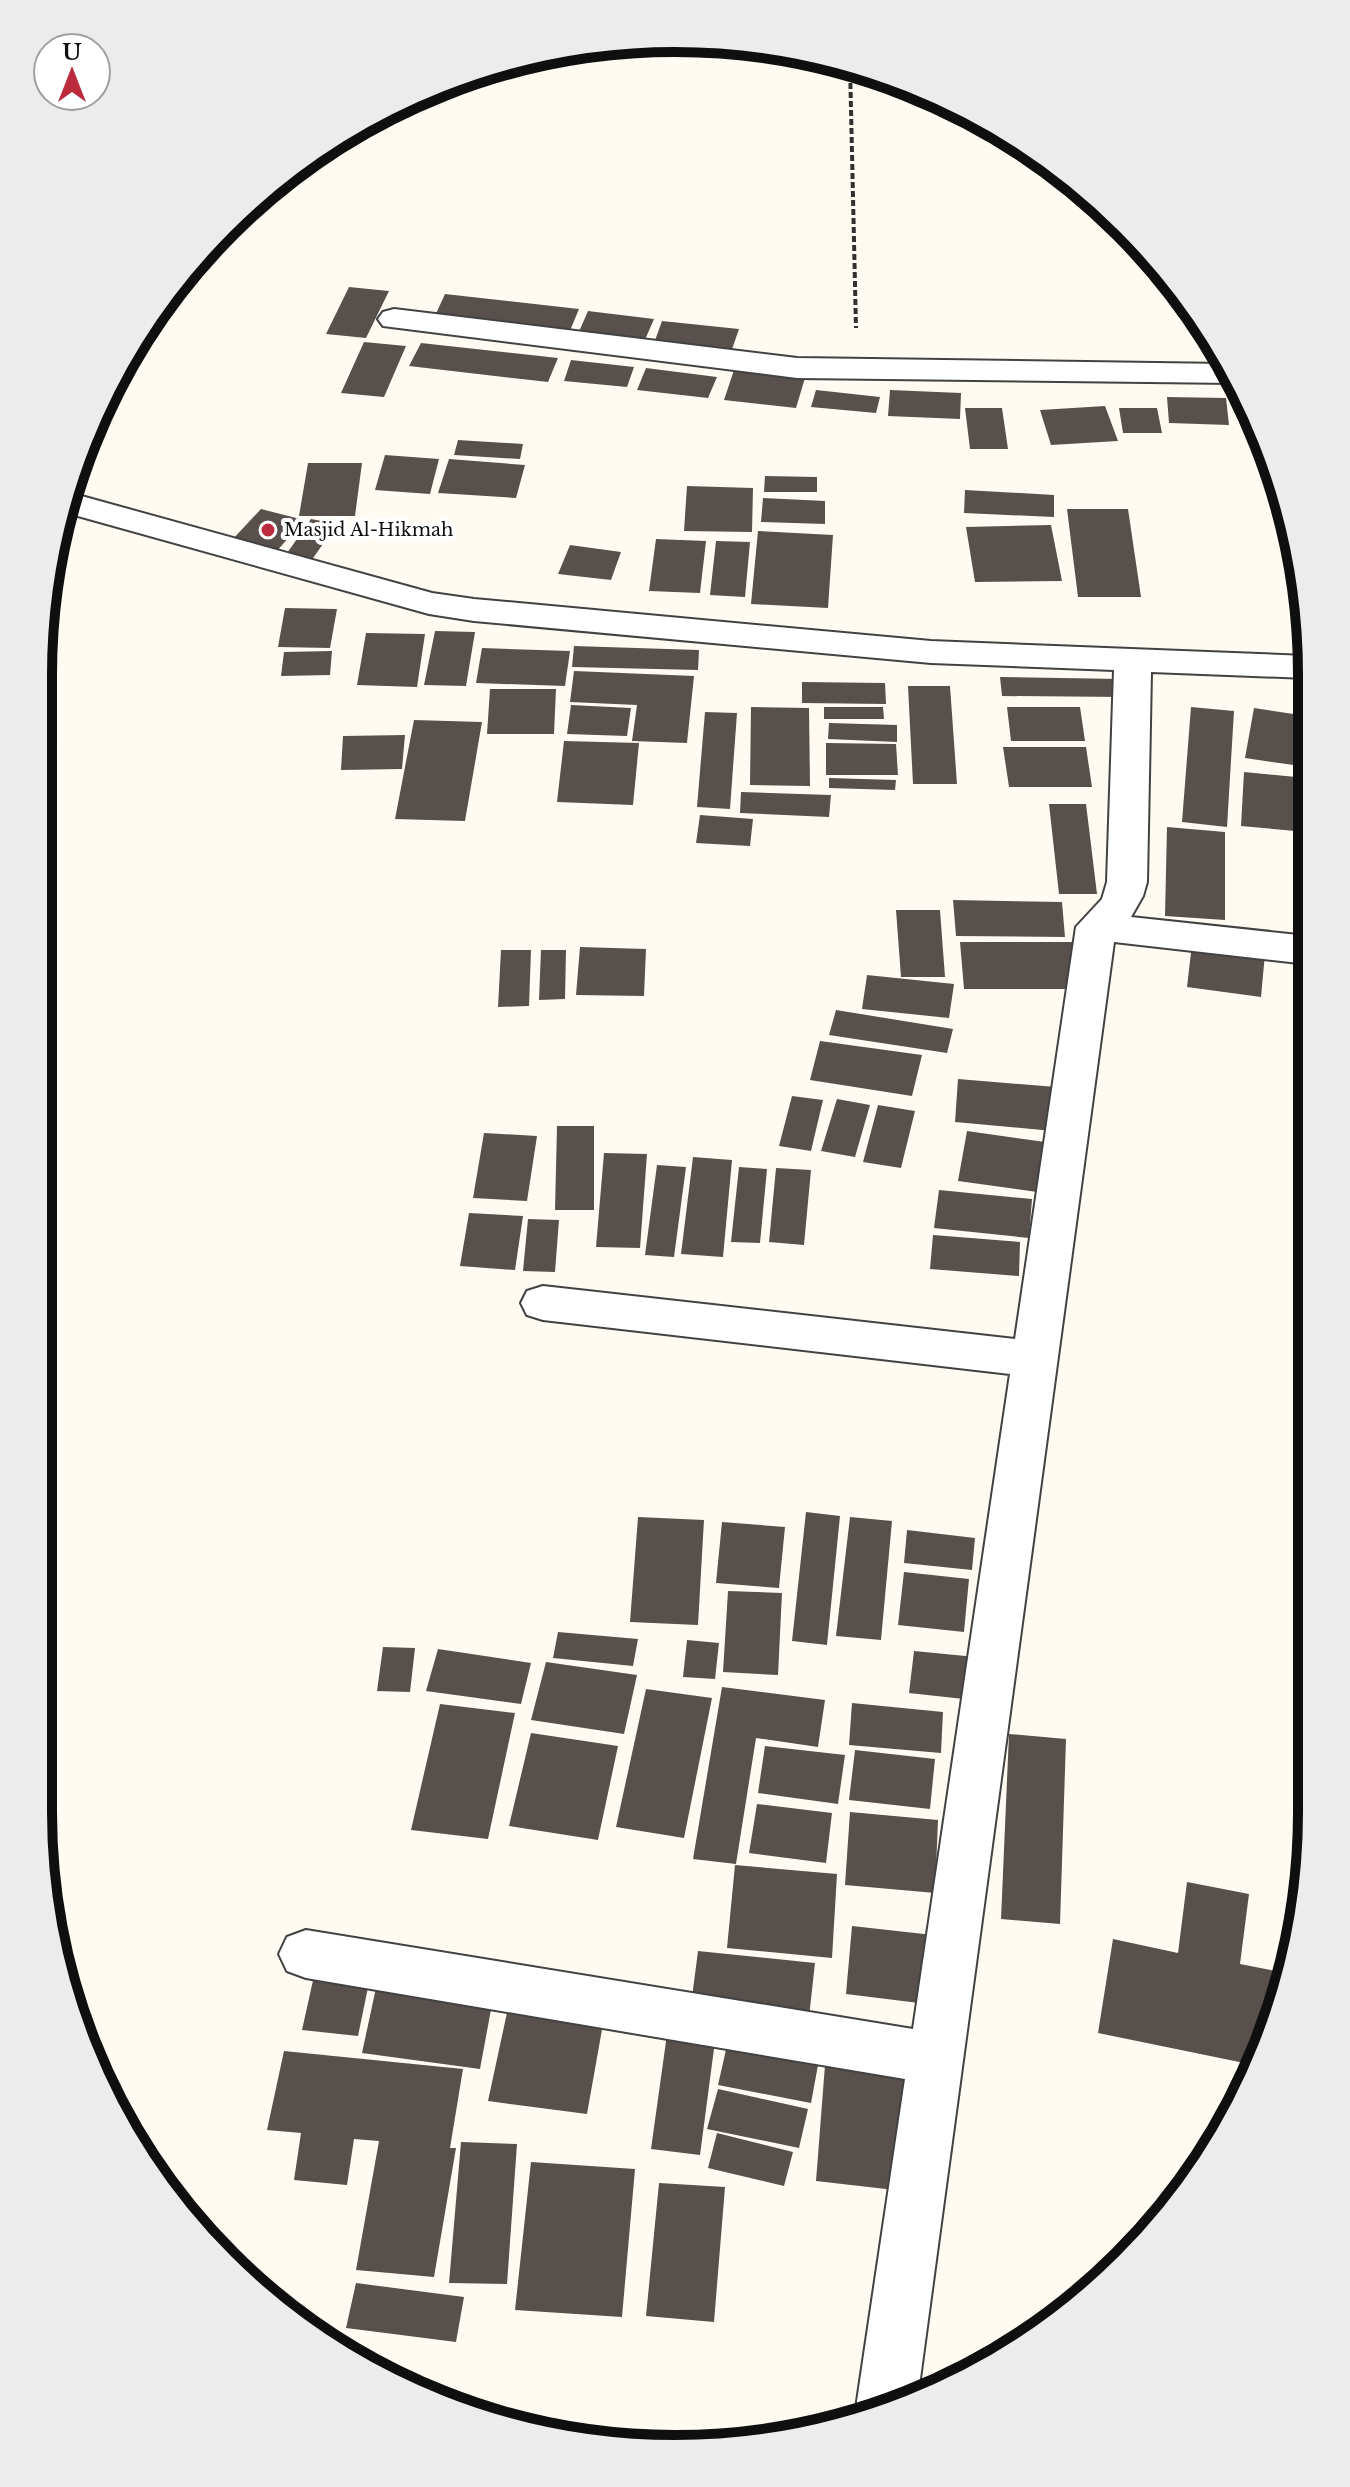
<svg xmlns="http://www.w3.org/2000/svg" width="1350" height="2487" viewBox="0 0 1350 2487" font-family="'Libre Baskerville',serif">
	<rect width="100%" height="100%" fill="#fffbf2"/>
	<!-- building -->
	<path fill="#58504c" d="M 349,287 L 389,291 L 366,338 L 326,334 Z
		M 445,294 L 579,309 L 569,333 L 434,318 Z
		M 588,311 L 654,319 L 644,342 L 578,334 Z
		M 662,321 L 739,329 L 730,355 L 653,346 Z
		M 364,342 L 406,346 L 384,397 L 341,393 Z
		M 421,343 L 558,358 L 548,382 L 409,366 Z
		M 571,360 L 634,367 L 627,387 L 564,381 Z
		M 646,368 L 717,377 L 708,398 L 637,390 Z
		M 734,370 L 805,378 L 796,408 L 724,400 Z
		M 816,390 L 880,397 L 876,413 L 811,407 Z
		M 890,390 L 961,393 L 960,419 L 888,416 Z
		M 1167,397 L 1226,398 L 1229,425 L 1169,423 Z
		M 1105,406 L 1118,441 L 1051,445 L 1040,410 Z
		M 965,408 L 1002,408 L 1008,449 L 970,449 Z
		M 1119,408 L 1157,408 L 1162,433 L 1123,433 Z
		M 458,440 L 523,444 L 520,459 L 454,455 Z
		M 385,455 L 439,459 L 430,494 L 375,490 Z
		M 449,459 L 525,465 L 516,498 L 438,493 Z
		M 308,463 L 362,463 L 355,516 L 299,516 Z
		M 765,476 L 817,477 L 817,492 L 764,492 Z
		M 687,486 L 753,488 L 752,532 L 684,531 Z
		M 965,490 L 1054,495 L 1054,517 L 964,513 Z
		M 763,498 L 825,501 L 825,524 L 761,522 Z
		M 261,509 L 304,520 L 276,552 L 232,540 Z
		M 1067,509 L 1128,509 L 1141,597 L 1078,597 Z
		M 311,519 L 337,524 L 311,561 L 285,556 Z
		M 1051,525 L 1062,581 L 975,582 L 966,527 Z
		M 758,531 L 833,535 L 828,608 L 751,604 Z
		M 656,539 L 706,541 L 700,593 L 649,591 Z
		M 716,541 L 750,542 L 745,597 L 710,595 Z
		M 570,545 L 621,552 L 611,580 L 558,574 Z
		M 285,608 L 337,609 L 330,648 L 278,647 Z
		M 435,631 L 475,632 L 466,686 L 424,685 Z
		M 366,633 L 425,634 L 417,687 L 357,685 Z
		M 574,646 L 699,650 L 698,670 L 572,667 Z
		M 482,648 L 570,651 L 565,686 L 476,683 Z
		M 332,651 L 330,675 L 281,676 L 284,652 Z
		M 574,671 L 694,676 L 687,743 L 632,741 L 637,705 L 570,702 Z
		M 1000,677 L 1121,679 L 1123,697 L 1002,696 Z
		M 802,682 L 885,683 L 886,704 L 802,703 Z
		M 908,686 L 950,686 L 957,784 L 913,784 Z
		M 490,689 L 556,689 L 554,734 L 487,734 Z
		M 571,705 L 631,708 L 627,736 L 567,734 Z
		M 751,707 L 809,708 L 810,786 L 750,785 Z
		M 824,707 L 883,707 L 884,719 L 824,719 Z
		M 1007,707 L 1080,707 L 1085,741 L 1011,741 Z
		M 1191,707 L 1234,711 L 1227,827 L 1182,822 Z
		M 1254,708 L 1307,716 L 1307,767 L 1245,758 Z
		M 705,712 L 737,713 L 730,809 L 697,807 Z
		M 414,720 L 482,722 L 465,821 L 395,819 Z
		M 829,723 L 897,725 L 897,742 L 828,739 Z
		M 405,735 L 402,769 L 341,770 L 343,736 Z
		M 564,741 L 639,743 L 633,805 L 557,802 Z
		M 826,743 L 896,744 L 898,775 L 826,775 Z
		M 1003,747 L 1086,747 L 1092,787 L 1009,787 Z
		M 1244,772 L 1307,778 L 1307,832 L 1241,826 Z
		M 829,778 L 896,780 L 895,790 L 829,788 Z
		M 741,792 L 831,795 L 829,817 L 740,813 Z
		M 1049,804 L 1086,804 L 1097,894 L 1059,894 Z
		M 700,815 L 753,819 L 750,846 L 696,843 Z
		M 1167,827 L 1225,832 L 1225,920 L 1165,916 Z
		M 953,900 L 1062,902 L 1065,937 L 956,936 Z
		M 896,910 L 940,910 L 945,977 L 901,977 Z
		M 960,942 L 1077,942 L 1083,989 L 964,989 Z
		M 1192,944 L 1265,954 L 1261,997 L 1187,987 Z
		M 580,947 L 646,949 L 644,996 L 576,995 Z
		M 501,950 L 531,950 L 529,1006 L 498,1007 Z
		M 541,950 L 566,950 L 565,999 L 539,1000 Z
		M 867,975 L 954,984 L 949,1018 L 862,1009 Z
		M 836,1010 L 953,1029 L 947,1053 L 829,1035 Z
		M 820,1041 L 922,1055 L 912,1096 L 810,1080 Z
		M 958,1079 L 1056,1087 L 1053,1131 L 955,1122 Z
		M 792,1096 L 823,1100 L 811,1151 L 779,1146 Z
		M 837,1099 L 870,1105 L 855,1157 L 821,1151 Z
		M 878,1105 L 915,1111 L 901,1168 L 863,1162 Z
		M 557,1126 L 594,1126 L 594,1210 L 555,1210 Z
		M 967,1131 L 1045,1142 L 1037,1192 L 958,1181 Z
		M 484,1133 L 537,1136 L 527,1201 L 473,1198 Z
		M 604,1153 L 647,1154 L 640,1248 L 596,1247 Z
		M 693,1157 L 732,1160 L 723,1257 L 681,1254 Z
		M 657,1165 L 686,1167 L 674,1257 L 645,1255 Z
		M 739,1167 L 767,1169 L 760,1243 L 731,1242 Z
		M 776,1168 L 811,1170 L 804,1245 L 769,1242 Z
		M 939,1190 L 1032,1199 L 1029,1238 L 934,1228 Z
		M 469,1213 L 523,1216 L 515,1270 L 460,1266 Z
		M 528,1219 L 559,1220 L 555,1272 L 523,1271 Z
		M 933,1235 L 1020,1242 L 1019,1276 L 930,1269 Z
		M 806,1512 L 840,1516 L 827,1645 L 792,1641 Z
		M 638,1517 L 704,1520 L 698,1625 L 630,1622 Z
		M 850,1517 L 892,1521 L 881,1640 L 836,1636 Z
		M 722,1522 L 785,1527 L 779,1588 L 716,1583 Z
		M 907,1530 L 975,1538 L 972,1570 L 904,1563 Z
		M 904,1572 L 969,1579 L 964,1632 L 898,1625 Z
		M 728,1591 L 782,1593 L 778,1675 L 723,1672 Z
		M 558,1632 L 638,1639 L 633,1666 L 553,1658 Z
		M 687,1640 L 719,1643 L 715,1679 L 683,1677 Z
		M 383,1647 L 415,1648 L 410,1692 L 377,1691 Z
		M 438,1649 L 531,1663 L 521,1704 L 426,1691 Z
		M 914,1651 L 976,1657 L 973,1700 L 909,1693 Z
		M 546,1662 L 637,1675 L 624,1734 L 531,1720 Z
		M 722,1687 L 825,1700 L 818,1747 L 756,1738 L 736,1864 L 693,1859 Z
		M 646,1689 L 712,1698 L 684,1838 L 616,1827 Z
		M 852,1703 L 943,1712 L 941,1753 L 849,1745 Z
		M 440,1704 L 515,1713 L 488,1839 L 411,1830 Z
		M 531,1733 L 618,1746 L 598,1840 L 509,1826 Z
		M 1009,1734 L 1066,1739 L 1060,1924 L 1001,1919 Z
		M 765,1746 L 845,1755 L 838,1804 L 758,1793 Z
		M 855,1750 L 935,1759 L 930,1809 L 849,1800 Z
		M 757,1804 L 832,1813 L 826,1863 L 749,1853 Z
		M 850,1812 L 938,1820 L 935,1893 L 845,1885 Z
		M 735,1865 L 837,1874 L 832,1958 L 727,1948 Z
		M 1187,1882 L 1249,1894 L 1240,1964 L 1291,1974 L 1254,2065 L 1098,2033 L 1113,1939 L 1178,1953 Z
		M 852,1926 L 933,1935 L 927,2004 L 846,1994 Z
		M 698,1951 L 815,1963 L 809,2017 L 691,2005 Z
		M 316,1967 L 371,1973 L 358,2036 L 302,2030 Z
		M 379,1974 L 495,1988 L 480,2069 L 362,2053 Z
		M 511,1994 L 606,2007 L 587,2114 L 488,2101 Z
		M 669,2020 L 717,2026 L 700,2155 L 651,2149 Z
		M 730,2032 L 821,2049 L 811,2103 L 718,2085 Z
		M 284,2051 L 463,2069 L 450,2148 L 456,2148 L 434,2277 L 356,2270 L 379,2141 L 354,2139 L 347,2185 L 294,2180 L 301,2133 L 267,2130 Z
		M 826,2052 L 921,2061 L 912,2192 L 816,2181 Z
		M 718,2089 L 808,2109 L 799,2148 L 707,2129 Z
		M 717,2133 L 793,2152 L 784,2186 L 708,2168 Z
		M 461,2142 L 517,2144 L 507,2284 L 449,2283 Z
		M 531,2162 L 635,2169 L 622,2317 L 515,2310 Z
		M 659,2183 L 725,2187 L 714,2322 L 646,2316 Z
		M 356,2283 L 464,2297 L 456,2342 L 346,2328 Z"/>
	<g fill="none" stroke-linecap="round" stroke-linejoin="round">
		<defs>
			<path id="street" d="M 394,309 L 797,358 L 1226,364 L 1235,383 L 797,378 L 383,326 L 378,319 L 383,312 Z
				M 67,492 L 432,593 L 474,599 L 931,641 L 1307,656 L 1307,678 L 1151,672 L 1147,882 L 1143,896 L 1131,917 L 1308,936 L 1308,964 L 1114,942 L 917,2401 L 859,2414 L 856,2408 L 905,2079 L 306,1978 L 287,1971 L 279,1954 L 287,1937 L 306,1930 L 913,2029 L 1010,1374 L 543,1320 L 527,1315 L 521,1303 L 527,1291 L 543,1286 L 1015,1339 L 1076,927 L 1102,899 L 1107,882 L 1114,670 L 931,663 L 474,621 L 429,614 L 60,511 Z"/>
		</defs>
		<!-- street casing -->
		<use href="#street" stroke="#424242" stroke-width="4"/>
		<!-- path -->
		<path stroke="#313131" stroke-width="4" stroke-dasharray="6 3" stroke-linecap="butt" d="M 850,65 L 856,328"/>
		<!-- street -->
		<use href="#street" fill="#fff" fill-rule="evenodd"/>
	</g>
	<!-- markers -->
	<circle fill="#bc2a3e" stroke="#fff" stroke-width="3" cx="268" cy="530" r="8"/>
	<g text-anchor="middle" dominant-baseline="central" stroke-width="8" stroke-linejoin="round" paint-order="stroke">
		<!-- far-poi labels -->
		<g font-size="18" fill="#0f0f0f" stroke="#fff" text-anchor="start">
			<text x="284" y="530">Masjid Al-Hikmah</text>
		</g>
	</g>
	<!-- crop -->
	<path d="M0 0H1350V2487H0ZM675 52H675A623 623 0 0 1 1298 675V1812A623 623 0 0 1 675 2435H675A623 623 0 0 1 52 1812V675A623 623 0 0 1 675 52Z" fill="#ececec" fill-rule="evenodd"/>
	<path fill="none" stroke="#0f0f0f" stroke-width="10" d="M675 52H675A623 623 0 0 1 1298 675V1812A623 623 0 0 1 675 2435H675A623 623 0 0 1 52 1812V675A623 623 0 0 1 675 52Z"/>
	<!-- north arrow -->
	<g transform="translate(72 72)"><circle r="38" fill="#ffffff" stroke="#9f9f9f" stroke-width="2"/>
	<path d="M0-6L14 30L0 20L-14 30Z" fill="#bc2a3e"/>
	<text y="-12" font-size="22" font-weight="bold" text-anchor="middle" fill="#0f0f0f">U</text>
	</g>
</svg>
